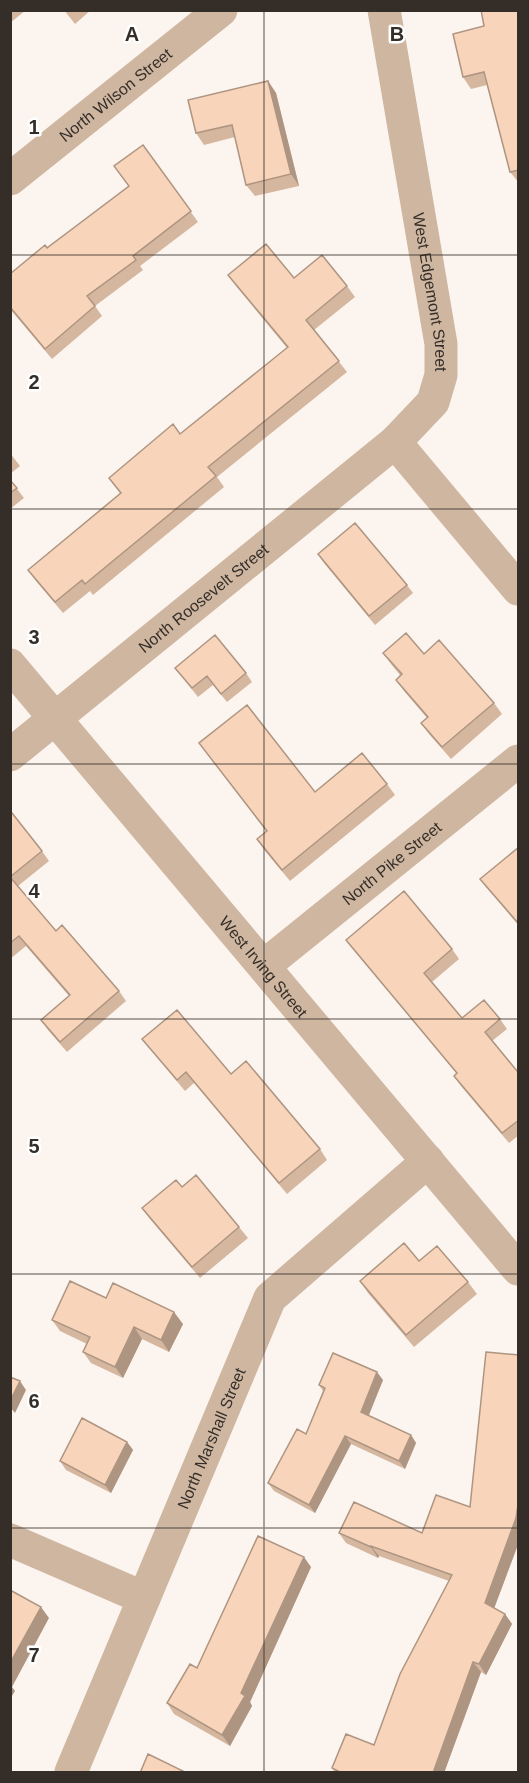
<svg xmlns="http://www.w3.org/2000/svg" width="529" height="1783" viewBox="0 0 529 1783" font-family="Helvetica,sans-serif">
	<rect width="100%" height="100%" fill="#fcf4ee"/>
	<g fill="none" stroke-linecap="round" stroke-linejoin="round">
		<!-- minor -->
		<g stroke="#ceb6a1" stroke-width="33">
			<path id="s1" d="M 384,10 L 441,344 L 441,375 L 433,402 L 395,442 L 518,589"/>
			<path id="s2" d="M 10,179 L 221,10"/>
			<path id="s3" d="M 10,665 L 518,1269"/>
			<path id="s4" d="M 10,755 L 395,442"/>
			<path id="s5" d="M 264,966 L 518,761"/>
			<path d="M 10,1540 L 144,1598"/>
			<path id="s6" d="M 71,1772 L 270,1298 L 428,1161"/>
		</g>
	</g>
	<!-- wall -->
	<path fill="#d5b7a0" d="M 10,10 L 26,10 L 10,23 Z
		M 64,10 L 91,10 L 75,24 Z
		M 519,10 L 519,183 L 510,172 L 487,85 L 471,89 L 463,77 L 484,26 Z
		M 268,81 L 276,93 L 299,186 L 255,196 L 246,185 L 235,137 L 204,145 L 196,133 Z
		M 143,145 L 198,222 L 140,266 L 143,270 L 95,306 L 102,316 L 52,359 L 10,309 L 10,274 L 129,187 L 114,166 Z
		M 228,275 L 294,278 L 347,286 L 355,297 L 314,330 L 347,372 L 217,477 L 224,487 L 93,595 L 90,591 L 63,613 L 36,581 L 28,570 L 120,493 L 109,478 L 180,434 L 287,348 L 236,286 Z
		M 10,453 L 20,466 L 10,474 Z
		M 10,480 L 24,498 L 10,509 Z
		M 318,554 L 407,585 L 413,593 L 375,625 L 324,563 Z
		M 383,653 L 424,654 L 494,703 L 502,714 L 451,759 L 429,734 L 421,723 L 427,718 L 404,691 L 396,680 L 400,675 L 391,664 Z
		M 175,668 L 246,673 L 252,682 L 227,702 L 213,685 L 198,697 Z
		M 199,743 L 315,792 L 387,784 L 395,795 L 290,881 L 265,851 L 257,839 L 266,831 Z
		M 10,814 L 42,851 L 49,861 L 18,886 L 56,931 L 119,991 L 126,1001 L 67,1052 L 48,1030 L 41,1020 L 69,996 L 26,946 L 10,959 Z
		M 519,847 L 519,926 L 486,887 L 480,879 Z
		M 346,940 L 452,949 L 459,959 L 432,982 L 462,1018 L 500,1019 L 507,1029 L 492,1041 L 517,1071 L 519,1069 L 519,1135 L 509,1143 L 461,1086 L 454,1076 L 457,1074 L 353,949 Z
		M 142,1039 L 231,1074 L 320,1149 L 327,1160 L 287,1194 L 194,1083 L 185,1091 L 150,1049 Z
		M 182,1187 L 239,1227 L 248,1238 L 200,1278 L 150,1219 L 142,1208 Z
		M 360,1281 L 468,1282 L 477,1294 L 414,1347 L 368,1293 Z
		M 106,1298 L 183,1324 L 169,1352 L 142,1339 L 123,1378 L 91,1363 L 83,1352 L 87,1344 L 60,1331 L 52,1320 Z
		M 519,1355 L 519,1542 L 494,1608 L 505,1614 L 512,1624 L 486,1675 L 481,1672 L 444,1773 L 335,1773 L 332,1768 L 374,1745 L 449,1581 L 379,1556 L 378,1558 L 346,1543 L 339,1533 L 422,1533 L 470,1507 Z
		M 383,1380 L 368,1415 L 411,1435 L 416,1443 L 405,1469 L 351,1444 L 315,1513 L 274,1491 L 268,1483 L 306,1434 L 323,1391 L 319,1385 Z
		M 127,1442 L 133,1450 L 111,1493 L 66,1470 L 60,1461 Z
		M 311,1567 L 250,1702 L 252,1706 L 230,1746 L 174,1714 L 167,1703 L 197,1668 Z"/>
	<!-- shaded-wall -->
	<path fill="#ae9582" d="M 268,81 L 276,93 L 299,186 L 291,174 Z
		M 174,1312 L 183,1324 L 169,1352 L 161,1340 Z
		M 134,1327 L 142,1339 L 123,1378 L 115,1367 Z
		M 377,1372 L 383,1380 L 367,1420 L 361,1412 Z
		M 20,1381 L 26,1390 L 15,1413 L 10,1407 L 10,1401 Z
		M 411,1435 L 416,1443 L 405,1469 L 399,1461 Z
		M 345,1436 L 351,1444 L 315,1513 L 309,1505 Z
		M 127,1442 L 133,1450 L 111,1493 L 105,1485 Z
		M 519,1498 L 519,1542 L 492,1614 L 485,1603 Z
		M 371,1546 L 379,1556 L 378,1558 L 371,1547 Z
		M 304,1557 L 311,1567 L 250,1702 L 252,1706 L 230,1746 L 222,1735 Z
		M 41,1607 L 49,1618 L 12,1687 L 15,1691 L 10,1699 L 10,1663 Z
		M 505,1614 L 512,1624 L 486,1675 L 479,1664 Z
		M 473,1662 L 481,1672 L 444,1773 L 436,1773 L 434,1770 Z"/>
	<!-- building -->
	<path fill="#f8d5ba" stroke="#ae9582" stroke-width="1.5" d="M 481,10 L 519,10 L 519,170 L 510,172 L 484,72 L 463,77 L 453,34 L 484,26 Z
		M 268,81 L 291,174 L 246,185 L 232,125 L 196,133 L 188,100 Z
		M 143,145 L 191,211 L 133,256 L 136,260 L 87,296 L 95,306 L 45,349 L 10,307 L 10,274 L 45,245 L 47,248 L 129,186 L 114,166 Z
		M 266,244 L 294,278 L 322,255 L 347,286 L 306,320 L 339,361 L 208,467 L 216,476 L 85,584 L 82,580 L 55,602 L 28,570 L 121,493 L 109,478 L 173,424 L 180,434 L 288,347 L 228,275 Z
		M 10,480 L 17,488 L 10,493 Z
		M 355,523 L 407,585 L 369,616 L 318,554 Z
		M 406,633 L 424,654 L 439,640 L 494,703 L 442,747 L 421,723 L 428,717 L 396,680 L 402,674 L 383,653 Z
		M 215,635 L 246,673 L 221,694 L 207,676 L 192,688 L 175,668 Z
		M 247,705 L 315,792 L 362,753 L 387,784 L 282,870 L 257,839 L 267,831 L 199,743 Z
		M 12,813 L 42,851 L 10,877 L 10,814 Z
		M 519,847 L 519,924 L 480,879 Z
		M 10,877 L 56,931 L 62,925 L 119,991 L 60,1042 L 41,1020 L 70,995 L 19,936 L 10,943 Z
		M 404,891 L 452,949 L 424,973 L 462,1018 L 484,1000 L 500,1019 L 485,1032 L 517,1071 L 519,1069 L 519,1120 L 502,1133 L 454,1076 L 457,1073 L 346,940 Z
		M 177,1010 L 231,1074 L 246,1061 L 320,1149 L 279,1183 L 186,1072 L 177,1080 L 142,1039 Z
		M 196,1175 L 239,1227 L 192,1267 L 142,1208 L 176,1180 L 182,1187 Z
		M 404,1243 L 419,1261 L 437,1246 L 468,1282 L 406,1335 L 360,1281 Z
		M 70,1281 L 106,1298 L 113,1283 L 174,1312 L 161,1340 L 134,1327 L 115,1367 L 83,1352 L 90,1337 L 52,1320 Z
		M 486,1352 L 519,1355 L 519,1498 L 516,1518 L 485,1603 L 505,1614 L 479,1664 L 473,1662 L 434,1770 L 441,1773 L 342,1773 L 332,1768 L 346,1734 L 374,1745 L 400,1674 L 452,1575 L 371,1546 L 371,1547 L 339,1533 L 354,1502 L 422,1533 L 436,1495 L 470,1507 Z
		M 333,1353 L 377,1372 L 361,1412 L 411,1435 L 399,1461 L 345,1436 L 309,1505 L 268,1483 L 297,1429 L 306,1434 L 325,1388 L 319,1385 Z
		M 10,1377 L 20,1381 L 10,1401 Z
		M 82,1418 L 127,1442 L 105,1485 L 60,1461 Z
		M 258,1536 L 304,1557 L 241,1693 L 245,1696 L 222,1735 L 167,1703 L 190,1664 L 197,1668 Z
		M 10,1590 L 41,1607 L 10,1663 Z
		M 148,1754 L 183,1771 L 182,1773 L 140,1773 Z"/>
	<!-- grid -->
	<path fill="none" stroke="#352e28" stroke-width="1.5" stroke-opacity="0.55" d="M 264,10 L 264,1772M 10,255 L 518,255M 10,509 L 518,509M 10,764 L 518,764M 10,1019 L 518,1019M 10,1274 L 518,1274M 10,1528 L 518,1528"/>
	<g text-anchor="middle" dominant-baseline="central" stroke-width="5" stroke-linejoin="round" paint-order="stroke">
		<!-- street labels -->
		<g font-size="16" fill="#352e28" stroke="#fff">
			<text stroke="none"><textPath href="#s2" startOffset="135">North Wilson Street</textPath></text>
			<text stroke="none"><textPath href="#s1" startOffset="286">West Edgemont Street</textPath></text>
			<text stroke="none"><textPath href="#s4" startOffset="249">North Roosevelt Street</textPath></text>
			<text stroke="none"><textPath href="#s5" startOffset="164">North Pike Street</textPath></text>
			<text stroke="none"><textPath href="#s3" startOffset="394">West Irving Street</textPath></text>
			<text stroke="none"><textPath href="#s6" startOffset="362">North Marshall Street</textPath></text>
		</g>
	</g>
	<g font-size="20" text-anchor="middle" font-weight="bold" fill="#352e28" stroke="#fff" stroke-width="5" stroke-linejoin="round" paint-order="stroke">
		<text x="132" y="41">A</text>
		<text x="397" y="41">B</text>
		<text x="34" y="134">1</text>
		<text x="34" y="389">2</text>
		<text x="34" y="644">3</text>
		<text x="34" y="898">4</text>
		<text x="34" y="1153">5</text>
		<text x="34" y="1408">6</text>
		<text x="34" y="1662">7</text>
	</g>
	<!-- border -->
	<rect width="529" height="1783" fill="none" stroke="#352e28" stroke-width="24"/>
</svg>
